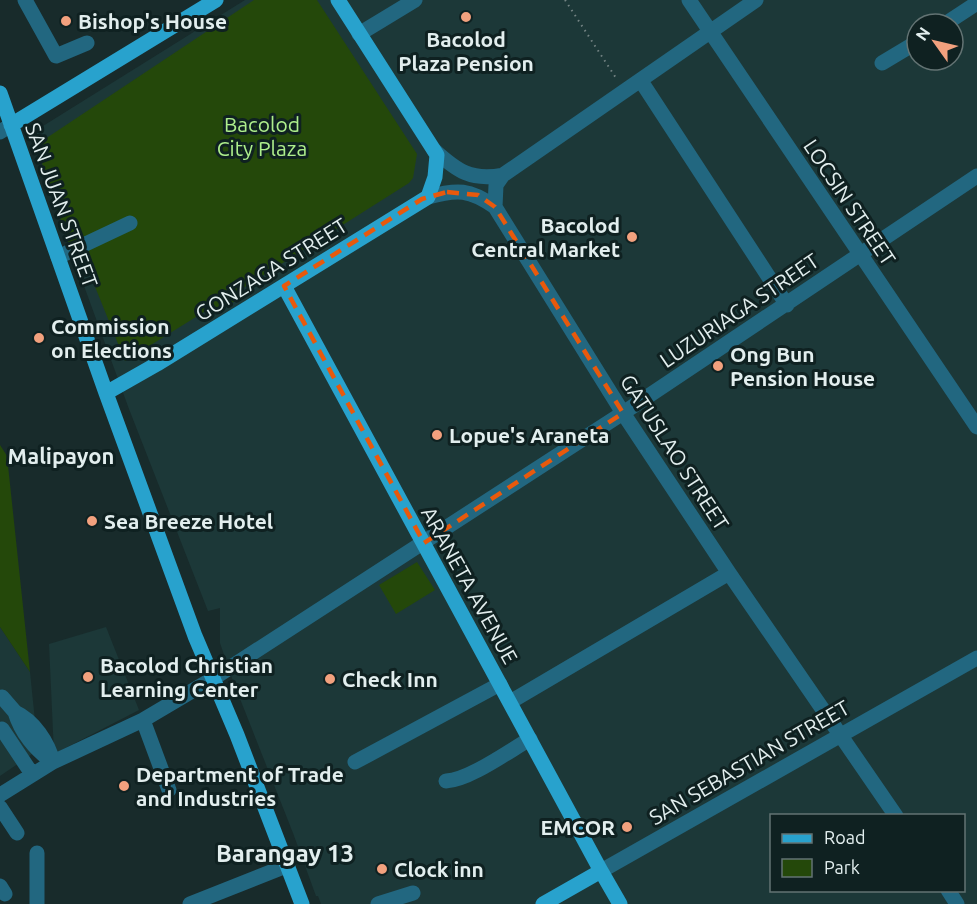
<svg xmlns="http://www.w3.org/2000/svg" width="977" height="904" viewBox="0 0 977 904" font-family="Ubuntu,sans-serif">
	<rect width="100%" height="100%" fill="#182b2b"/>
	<!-- built -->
	<path fill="#1c3838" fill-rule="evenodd" d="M 245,0 L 977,0 L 977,904 L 321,904 L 318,896 L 316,896 L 293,833 L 233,681 L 220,643 L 220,608 L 208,611 L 129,409 L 68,242 L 36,145 L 35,131 ZM 917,24 L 953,24 L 953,60 L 917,60 ZM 772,816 L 964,816 L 964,890 L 772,890 Z
		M 0,627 L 30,672 L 38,750 L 0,776 Z
		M 106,627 L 139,710 L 54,754 L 49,644 Z"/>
	<!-- green -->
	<path fill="#24480a" d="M 254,0 L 317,0 L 417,154 L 413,178 L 409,183 L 240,290 L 237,301 L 204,312 L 125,361 L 77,242 L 68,242 L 36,145 Z
		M 0,445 L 7,456 L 30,672 L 0,627 Z
		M 417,562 L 435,590 L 396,614 L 379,585 Z"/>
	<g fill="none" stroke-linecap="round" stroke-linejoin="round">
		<!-- path -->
		<path stroke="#748484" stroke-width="2" stroke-dasharray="1.5 4.5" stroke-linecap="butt" d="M 565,0 L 616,78"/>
		<!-- minor -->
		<path stroke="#226780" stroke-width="15" d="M 25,0 L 56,56 L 87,43
			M 689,0 L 977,427
			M 945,24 L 977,3
			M 359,34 L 415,0
			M 882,63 L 917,42
			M 641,81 L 787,305
			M 0,132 L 11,125
			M 434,150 C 457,171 471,181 503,175
			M 428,197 C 457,189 470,189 495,207 L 623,413 L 729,573 L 896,816
			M 495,207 L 496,185 L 503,175 L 756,0
			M 58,257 L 130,223
			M 2,697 L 15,712
			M 510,702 L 729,573
			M 15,712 C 34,721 48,742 53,762 C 35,750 21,732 15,712 Z
			M 143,720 L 169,790
			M 0,730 L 2,729 L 32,774
			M 355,762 L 500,684
			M 446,781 C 469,780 509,751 530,739
			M 0,795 L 53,762 L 143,720 L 214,678 L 623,413 L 977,176
			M 0,807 L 17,833
			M 37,853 L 37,904
			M 601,871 L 977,658
			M 0,886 L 5,894
			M 948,890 L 957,904
			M 190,904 L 286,866
			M 378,904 L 413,893"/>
		<!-- major -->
		<path stroke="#28a2cd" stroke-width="15" d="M 0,93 L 106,393 L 195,636 L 237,735 L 302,904
			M 11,125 L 216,0
			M 284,286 L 601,871 L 620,904
			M 106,393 L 157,364 L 428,197 L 435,177 L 437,155 L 338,0
			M 543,904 L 601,871"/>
	</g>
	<!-- marked area -->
	<path fill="none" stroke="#e8590c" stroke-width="4.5" stroke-dasharray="12 8" stroke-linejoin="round" d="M 447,192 L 478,195 L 495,207 L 623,413 L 424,543 L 284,286 L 422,199 Z"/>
	<!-- markers -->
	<g fill="#f2a17e" stroke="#0f2121" stroke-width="2">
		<circle cx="466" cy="17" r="6"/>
		<circle cx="66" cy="21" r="6"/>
		<circle cx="632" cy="237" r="6"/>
		<circle cx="39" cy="338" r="6"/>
		<circle cx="718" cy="366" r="6"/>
		<circle cx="437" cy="435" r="6"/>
		<circle cx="92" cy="521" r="6"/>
		<circle cx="88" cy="677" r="6"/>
		<circle cx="330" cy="679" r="6"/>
		<circle cx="124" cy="786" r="6"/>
		<circle cx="627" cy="827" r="6"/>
		<circle cx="382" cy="869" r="6"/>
	</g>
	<g text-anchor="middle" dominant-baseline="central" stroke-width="6" stroke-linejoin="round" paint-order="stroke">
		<!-- poi labels -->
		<g font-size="21" font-weight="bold" fill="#e2eeee" stroke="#0f2121" text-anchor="start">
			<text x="78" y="21">Bishop's House</text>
			<text x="466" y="39" text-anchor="middle">Bacolod<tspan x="466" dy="24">Plaza Pension</tspan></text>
			<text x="620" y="225" text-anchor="end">Bacolod<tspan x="620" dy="24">Central Market</tspan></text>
			<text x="51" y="326">Commission<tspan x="51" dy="24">on Elections</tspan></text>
			<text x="730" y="354">Ong Bun<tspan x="730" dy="24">Pension House</tspan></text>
			<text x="449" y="435">Lopue's Araneta</text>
			<text x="104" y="521">Sea Breeze Hotel</text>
			<text x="100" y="665">Bacolod Christian<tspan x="100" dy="24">Learning Center</tspan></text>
			<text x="342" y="679">Check Inn</text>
			<text x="136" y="774">Department of Trade<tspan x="136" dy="24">and Industries</tspan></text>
			<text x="615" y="827" text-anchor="end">EMCOR</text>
			<text x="394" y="869">Clock inn</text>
		</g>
		<!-- park labels -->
		<g font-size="21" fill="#aeef8c" stroke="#0f2121">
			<text x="262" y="124">Bacolod<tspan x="262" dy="24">City Plaza</tspan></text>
		</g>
		<!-- street labels -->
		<g font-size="21" fill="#e2eeee" stroke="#0f2121">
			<text transform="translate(850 202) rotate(56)">LOCSIN STREET</text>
			<text transform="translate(62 205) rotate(70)">SAN JUAN STREET</text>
			<text transform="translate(271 269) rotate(-32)">GONZAGA STREET</text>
			<text transform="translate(739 310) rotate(-34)">LUZURIAGA STREET</text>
			<text transform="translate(675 452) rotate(57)">GATUSLAO STREET</text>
			<text transform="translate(470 585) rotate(61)">ARANETA AVENUE</text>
			<text transform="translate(749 762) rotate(-30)">SAN SEBASTIAN STREET</text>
		</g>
		<!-- neighbourhood labels -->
		<g font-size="22" font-weight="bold" fill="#e2eeee" stroke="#0f2121">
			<text x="61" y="455">Malipayon</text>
		</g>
		<!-- quarter labels -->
		<g font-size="24" font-weight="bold" fill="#e2eeee" stroke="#0f2121">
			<text x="285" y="853">Barangay 13</text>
		</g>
	</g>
	<!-- legend -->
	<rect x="770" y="814" width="195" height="78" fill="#0f2121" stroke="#637373" stroke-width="1.5"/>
	<rect x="782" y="834" width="30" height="9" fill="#28a2cd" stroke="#637373" stroke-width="1.5"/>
	<text x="824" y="844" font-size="18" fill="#e2eeee">Road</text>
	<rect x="782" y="859" width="30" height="18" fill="#24480a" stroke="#637373" stroke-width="1.5"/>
	<text x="824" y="874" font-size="18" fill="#e2eeee">Park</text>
	<!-- north arrow -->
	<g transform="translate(935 42) rotate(304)"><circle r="28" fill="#0f2121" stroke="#637373" stroke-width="1.5"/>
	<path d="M0-4.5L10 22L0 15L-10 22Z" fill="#f2a17e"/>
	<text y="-9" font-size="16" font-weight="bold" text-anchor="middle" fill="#e2eeee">N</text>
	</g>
</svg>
